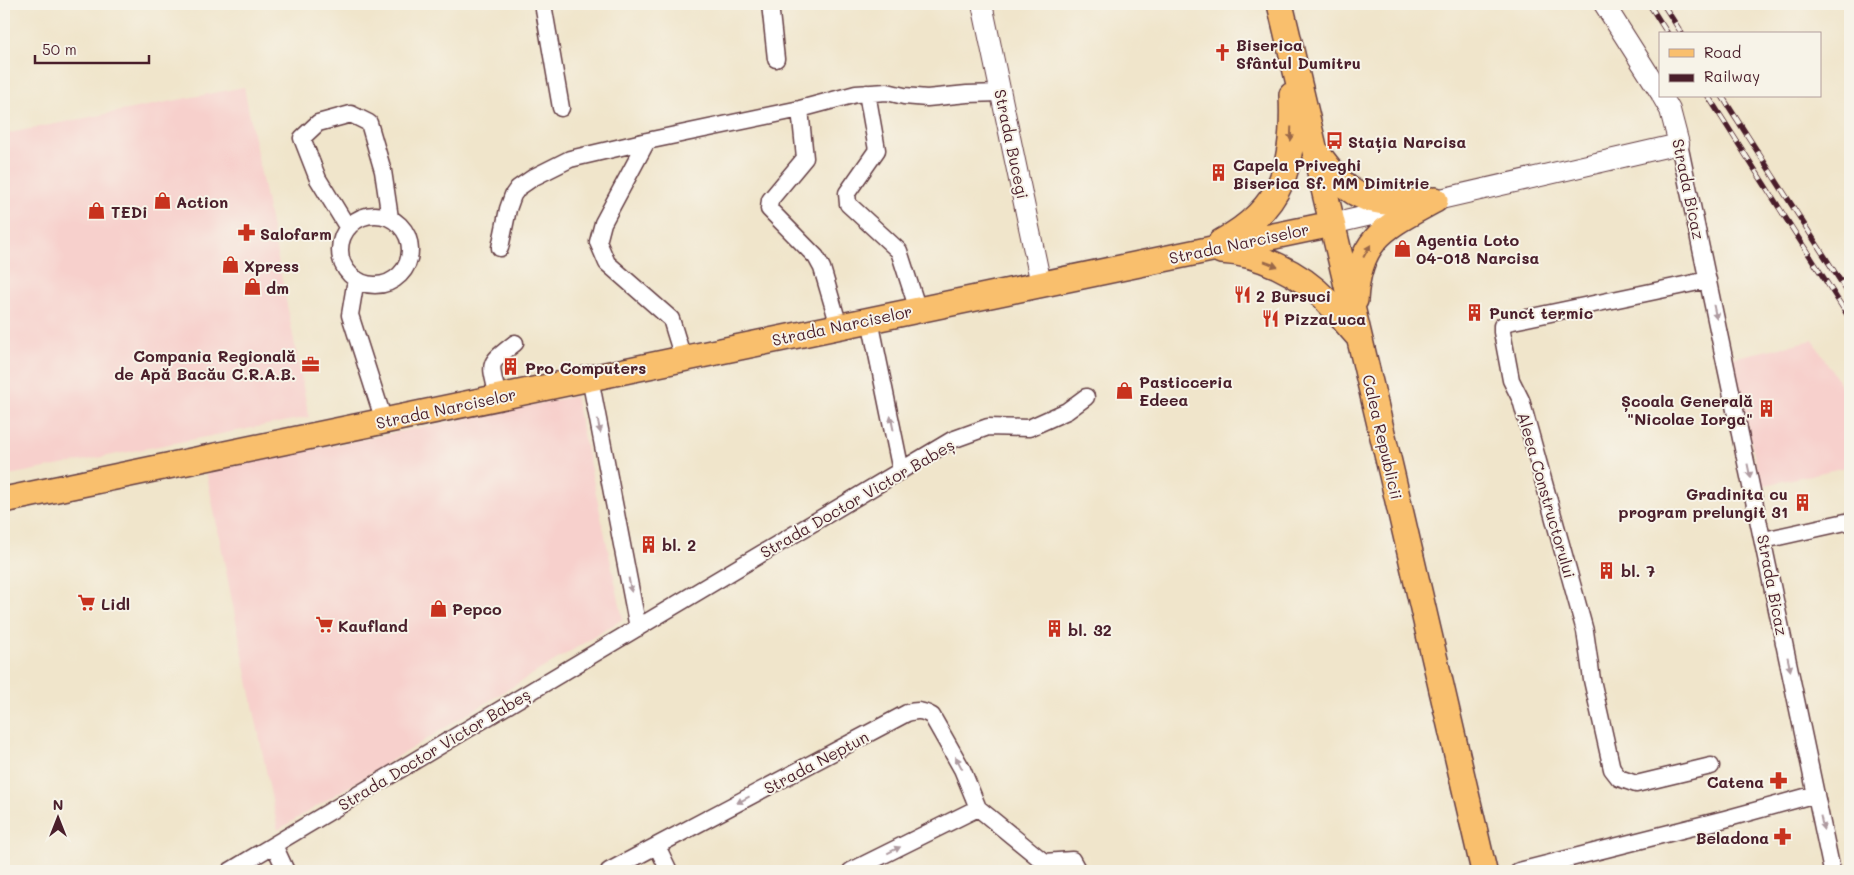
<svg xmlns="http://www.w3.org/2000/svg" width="1854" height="875" viewBox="0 0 1854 875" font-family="Mali,sans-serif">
	<rect width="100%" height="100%" fill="#f7f3e8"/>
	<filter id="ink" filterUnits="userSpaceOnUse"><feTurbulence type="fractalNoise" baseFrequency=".02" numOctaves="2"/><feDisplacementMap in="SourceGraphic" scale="10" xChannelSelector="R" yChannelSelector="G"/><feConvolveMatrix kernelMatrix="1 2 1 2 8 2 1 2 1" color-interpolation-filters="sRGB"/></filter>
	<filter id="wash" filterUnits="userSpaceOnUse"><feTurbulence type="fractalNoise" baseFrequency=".0096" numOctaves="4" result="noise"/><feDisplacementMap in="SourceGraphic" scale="20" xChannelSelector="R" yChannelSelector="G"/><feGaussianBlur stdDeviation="1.12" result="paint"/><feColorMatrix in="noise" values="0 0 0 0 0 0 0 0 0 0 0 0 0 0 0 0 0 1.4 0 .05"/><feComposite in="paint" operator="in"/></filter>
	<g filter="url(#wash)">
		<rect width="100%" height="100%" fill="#f0e5cb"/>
		<!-- built -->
		<path fill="#f7d0cc" d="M 244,87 L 309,417 L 4,476 L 4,134 Z
			M 1813,340 L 1850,400 L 1850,466 L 1761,486 L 1732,358 Z
			M 575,396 L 623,619 L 278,830 L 206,471 Z"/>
	</g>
	<g filter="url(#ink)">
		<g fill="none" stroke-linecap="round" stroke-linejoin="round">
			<defs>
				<path id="minor" d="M 543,4 L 561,108
					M 770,4 L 776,59
					M 867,93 L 877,150 L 847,193 L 848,204 L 899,251 L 918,310
					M 800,109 L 805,158 L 770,200 L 769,209 L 816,257 L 822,268 L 839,326
					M 647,141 L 603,223 L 598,242 L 607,263 L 671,319 L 683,358
					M 1679,144 L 1832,871
					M340 250a35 35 0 1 1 70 0a35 35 0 1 1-70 0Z
					M 348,228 L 318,179 L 302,138 L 318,123 L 351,114 L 369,123 L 383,171 L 390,218
					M 500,248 L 508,209 L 513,195 L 518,188 L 534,177 L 570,159 L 647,141 L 800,109 L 856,94 L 887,92 L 904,96 L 927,98 L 967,94 L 1001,93
					M 356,279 L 350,315 L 384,421
					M 1708,280 L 1508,322 L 1502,326 L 1502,332 L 1511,380 L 1521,400 L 1585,631 L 1592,680 L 1612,769 L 1619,778 L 1636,784 L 1711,766
					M 870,320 L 901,471
					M 590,378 L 638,628
					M 498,397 C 490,361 486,366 515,343
					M 1764,540 L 1850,521
					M 274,845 L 286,871
					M 657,846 L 669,871
					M 230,871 L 952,440 L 988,427 L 1029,428 L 1067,411 L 1086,397
					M 609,871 L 907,713 C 917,710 922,710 932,716 L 962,769 L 978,808 L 1044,862 L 1072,860 L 1078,871
					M 851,871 L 978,808
					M 1519,871 L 1725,819 L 1816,794"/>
				<path id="tertiary" d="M 982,4 L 1041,284
					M 1604,4 L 1660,92
					M 1332,224 L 1679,144 L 1670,110 L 1662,96"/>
				<path id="primary" d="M 1280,4 L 1392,475 L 1484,871
					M 1318,154 C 1329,168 1342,187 1359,195 C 1380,206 1409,202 1432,200
					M 1221,242 C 1284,208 1295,163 1292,95
					M 1221,251 C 1259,253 1300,273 1326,300 C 1337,311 1347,324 1357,335
					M 1355,300 C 1359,237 1386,227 1435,200
					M 4,500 L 1332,224"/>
			</defs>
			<!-- minor casing -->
			<use href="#minor" stroke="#633d43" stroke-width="19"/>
			<!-- tertiary casing -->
			<use href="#tertiary" stroke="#633d43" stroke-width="22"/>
			<!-- primary casing -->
			<use href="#primary" stroke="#633d43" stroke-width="28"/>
			<!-- minor -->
			<use href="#minor" stroke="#fff" stroke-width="16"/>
			<!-- tertiary -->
			<use href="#tertiary" stroke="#fff" stroke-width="20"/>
			<!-- primary -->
			<use href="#primary" stroke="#f9bf6d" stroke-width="25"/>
			<defs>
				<path id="rail" d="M 1649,4 L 1668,34
					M 1663,4 L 1682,34
					M 1708,96 L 1850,319
					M 1722,96 L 1850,296"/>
			</defs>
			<!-- rail casing -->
			<use href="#rail" stroke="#4a1f2b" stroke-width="5.5"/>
			<!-- rail -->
			<use href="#rail" stroke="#f7f3e8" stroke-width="4" stroke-dasharray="11" stroke-linecap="butt"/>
		</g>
		<!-- one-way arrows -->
		<defs><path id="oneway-solid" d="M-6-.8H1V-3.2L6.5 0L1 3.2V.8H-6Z" transform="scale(1.25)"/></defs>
		<g fill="#996749">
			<use href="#oneway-solid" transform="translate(1291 134) rotate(92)"/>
			<use href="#oneway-solid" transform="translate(1367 251) rotate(-60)"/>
			<use href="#oneway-solid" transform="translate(1271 264) rotate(21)"/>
		</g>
		<g fill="#ae9aa0">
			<use href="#oneway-solid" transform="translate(1715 312) rotate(78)"/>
			<use href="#oneway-solid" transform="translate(892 423) rotate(-102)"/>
			<use href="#oneway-solid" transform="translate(599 426) rotate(79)"/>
			<use href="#oneway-solid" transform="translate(1749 471) rotate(78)"/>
			<use href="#oneway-solid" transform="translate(630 585) rotate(79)"/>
			<use href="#oneway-solid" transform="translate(1789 664) rotate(78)"/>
			<use href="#oneway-solid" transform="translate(959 763) rotate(-118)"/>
			<use href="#oneway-solid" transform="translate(743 800) rotate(152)"/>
			<use href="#oneway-solid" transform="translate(1822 823) rotate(78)"/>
			<use href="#oneway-solid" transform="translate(894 850) rotate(-26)"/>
		</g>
	</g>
	<!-- icons -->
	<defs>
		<symbol id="church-bare" viewBox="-9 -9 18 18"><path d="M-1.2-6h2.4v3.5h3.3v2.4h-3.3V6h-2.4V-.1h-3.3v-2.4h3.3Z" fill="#c8321e" stroke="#f7f3e8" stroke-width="2.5" paint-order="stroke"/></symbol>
		<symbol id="bus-bare" viewBox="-9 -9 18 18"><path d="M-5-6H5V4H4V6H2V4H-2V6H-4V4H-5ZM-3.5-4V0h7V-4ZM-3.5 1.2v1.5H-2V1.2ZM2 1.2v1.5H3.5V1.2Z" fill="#c8321e" stroke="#f7f3e8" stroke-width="2.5" paint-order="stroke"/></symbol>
		<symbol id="building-bare" viewBox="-9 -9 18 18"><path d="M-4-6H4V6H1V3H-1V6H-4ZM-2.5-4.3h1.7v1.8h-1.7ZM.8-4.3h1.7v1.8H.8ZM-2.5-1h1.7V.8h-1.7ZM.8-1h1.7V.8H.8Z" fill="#c8321e" stroke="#f7f3e8" stroke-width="2.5" paint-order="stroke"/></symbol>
		<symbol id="shop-bare" viewBox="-9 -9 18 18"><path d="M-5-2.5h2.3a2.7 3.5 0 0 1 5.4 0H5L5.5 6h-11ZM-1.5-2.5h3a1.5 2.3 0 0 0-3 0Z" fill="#c8321e" stroke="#f7f3e8" stroke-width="2.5" paint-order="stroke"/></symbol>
		<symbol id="pharmacy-bare" viewBox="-9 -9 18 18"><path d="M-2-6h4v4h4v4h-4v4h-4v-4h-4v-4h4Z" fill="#c8321e" stroke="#f7f3e8" stroke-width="2.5" paint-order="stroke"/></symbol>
		<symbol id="restaurant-bare" viewBox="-9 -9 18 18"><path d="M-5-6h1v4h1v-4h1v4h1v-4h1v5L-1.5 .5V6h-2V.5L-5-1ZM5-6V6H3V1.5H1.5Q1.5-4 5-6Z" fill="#c8321e" stroke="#f7f3e8" stroke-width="2.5" paint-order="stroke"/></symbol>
		<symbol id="office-bare" viewBox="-9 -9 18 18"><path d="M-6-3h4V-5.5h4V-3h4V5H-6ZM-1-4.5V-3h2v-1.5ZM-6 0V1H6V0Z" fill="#c8321e" stroke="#f7f3e8" stroke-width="2.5" paint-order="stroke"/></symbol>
		<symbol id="supermarket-bare" viewBox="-9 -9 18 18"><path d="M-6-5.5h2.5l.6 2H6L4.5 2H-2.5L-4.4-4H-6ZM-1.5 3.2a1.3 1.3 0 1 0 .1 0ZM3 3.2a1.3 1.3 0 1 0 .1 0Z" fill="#c8321e" stroke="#f7f3e8" stroke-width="2.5" paint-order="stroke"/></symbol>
	</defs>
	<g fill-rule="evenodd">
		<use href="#church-bare" x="1210" y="40" width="25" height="25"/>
		<use href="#bus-bare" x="1322" y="128" width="25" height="25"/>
		<use href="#building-bare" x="1206" y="160" width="25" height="25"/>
		<use href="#shop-bare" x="150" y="188" width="25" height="25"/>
		<use href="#shop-bare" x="84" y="198" width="25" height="25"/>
		<use href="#pharmacy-bare" x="234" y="220" width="25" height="25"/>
		<use href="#shop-bare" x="1390" y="236" width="25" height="25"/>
		<use href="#shop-bare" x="218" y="252" width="25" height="25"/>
		<use href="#shop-bare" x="240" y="274" width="25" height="25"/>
		<use href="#restaurant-bare" x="1230" y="282" width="25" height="25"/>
		<use href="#building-bare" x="1462" y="300" width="25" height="25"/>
		<use href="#restaurant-bare" x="1258" y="306" width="25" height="25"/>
		<use href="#office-bare" x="298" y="352" width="25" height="25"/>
		<use href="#building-bare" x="498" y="354" width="25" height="25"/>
		<use href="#shop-bare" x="1112" y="378" width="25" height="25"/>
		<use href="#building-bare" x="1754" y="396" width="25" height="25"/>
		<use href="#building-bare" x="1790" y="490" width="25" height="25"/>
		<use href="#building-bare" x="636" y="532" width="25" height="25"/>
		<use href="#building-bare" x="1594" y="558" width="25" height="25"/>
		<use href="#supermarket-bare" x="74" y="590" width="25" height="25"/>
		<use href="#shop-bare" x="426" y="596" width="25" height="25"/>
		<use href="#supermarket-bare" x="312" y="612" width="25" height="25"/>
		<use href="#building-bare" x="1042" y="616" width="25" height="25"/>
		<use href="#pharmacy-bare" x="1766" y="768" width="25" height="25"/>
		<use href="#pharmacy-bare" x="1770" y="824" width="25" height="25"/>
	</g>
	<g text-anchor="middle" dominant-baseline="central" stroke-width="4" stroke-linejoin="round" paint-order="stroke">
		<!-- poi labels -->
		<g font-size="16" font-weight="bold" fill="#4a1f2b" stroke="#f7f3e8" text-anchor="start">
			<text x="1236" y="44">Biserica<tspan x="1236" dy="18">Sfântul Dumitru</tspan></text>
			<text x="1348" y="141">Stația Narcisa</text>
			<text x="1233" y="164">Capela Priveghi<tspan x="1233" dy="18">Biserica Sf. MM Dimitrie</tspan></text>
			<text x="176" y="201">Action</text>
			<text x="111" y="211">TEDi</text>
			<text x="260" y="233">Salofarm</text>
			<text x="1416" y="239">Agentia Loto<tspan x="1416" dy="18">04-018 Narcisa</tspan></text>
			<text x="244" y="265">Xpress</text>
			<text x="266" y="287">dm</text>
			<text x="1256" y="295">2 Bursuci</text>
			<text x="1489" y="312">Punct termic</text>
			<text x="1284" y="318">PizzaLuca</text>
			<text x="296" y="355" text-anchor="end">Compania Regională<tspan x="296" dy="18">de Apă Bacău C.R.A.B.</tspan></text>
			<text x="525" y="367">Pro Computers</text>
			<text x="1139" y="381">Pasticceria<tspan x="1139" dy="18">Edeea</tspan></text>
			<text x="1753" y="400" text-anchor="end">Școala Generală<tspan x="1753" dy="18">"Nicolae Iorga"</tspan></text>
			<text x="1788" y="493" text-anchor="end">Gradinita cu<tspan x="1788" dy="18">program prelungit 31</tspan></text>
			<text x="662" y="544">bl. 2</text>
			<text x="1621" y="570">bl. 7</text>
			<text x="101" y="603">Lidl</text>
			<text x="452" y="608">Pepco</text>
			<text x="338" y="625">Kaufland</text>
			<text x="1068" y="629">bl. 32</text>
			<text x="1764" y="781" text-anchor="end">Catena</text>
			<text x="1769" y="837" text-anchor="end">Beladona</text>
		</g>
		<!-- street labels -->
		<g font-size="16" fill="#4a1f2b" stroke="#f7f3e8">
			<text transform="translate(1012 144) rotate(78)">Strada Bucegi</text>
			<text transform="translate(1689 189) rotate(78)">Strada Bicaz</text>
			<text transform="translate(1239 243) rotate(-12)">Strada Narciselor</text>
			<text transform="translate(842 325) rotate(-12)">Strada Narciselor</text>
			<text transform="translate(446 408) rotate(-12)">Strada Narciselor</text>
			<text transform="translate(1383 437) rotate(77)">Calea Republicii</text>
			<text transform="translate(1547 495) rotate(74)">Aleea Constructorului</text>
			<text transform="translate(857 498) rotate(-30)">Strada Doctor Victor Babeș</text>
			<text transform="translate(1773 585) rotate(79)">Strada Bicaz</text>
			<text transform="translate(434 749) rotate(-31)">Strada Doctor Victor Babeș</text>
			<text transform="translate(816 762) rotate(-28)">Strada Neptun</text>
		</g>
	</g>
	<!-- margin -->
	<rect width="1854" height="875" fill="none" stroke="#f7f3e8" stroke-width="20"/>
	<!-- legend -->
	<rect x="1659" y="32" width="162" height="65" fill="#f7f3e8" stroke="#b29e9c"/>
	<rect x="1669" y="49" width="25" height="8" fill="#f9bf6d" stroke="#b29e9c"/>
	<text x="1704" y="58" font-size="15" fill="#4a1f2b">Road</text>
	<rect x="1669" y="74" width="25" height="8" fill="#4a1f2b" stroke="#b29e9c"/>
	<text x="1704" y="82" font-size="15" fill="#4a1f2b">Railway</text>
	<!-- north arrow -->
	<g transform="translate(58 818)" stroke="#f7f3e8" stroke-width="4" paint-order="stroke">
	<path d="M0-4L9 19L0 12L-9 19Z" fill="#4a1f2b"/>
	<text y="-8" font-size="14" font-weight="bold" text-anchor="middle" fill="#4a1f2b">N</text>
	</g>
	<!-- scale -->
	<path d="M35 55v8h114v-8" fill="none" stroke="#4a1f2b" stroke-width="2.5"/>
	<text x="42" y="55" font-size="15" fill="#4a1f2b" stroke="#f7f3e8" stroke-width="4" paint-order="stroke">50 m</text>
</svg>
